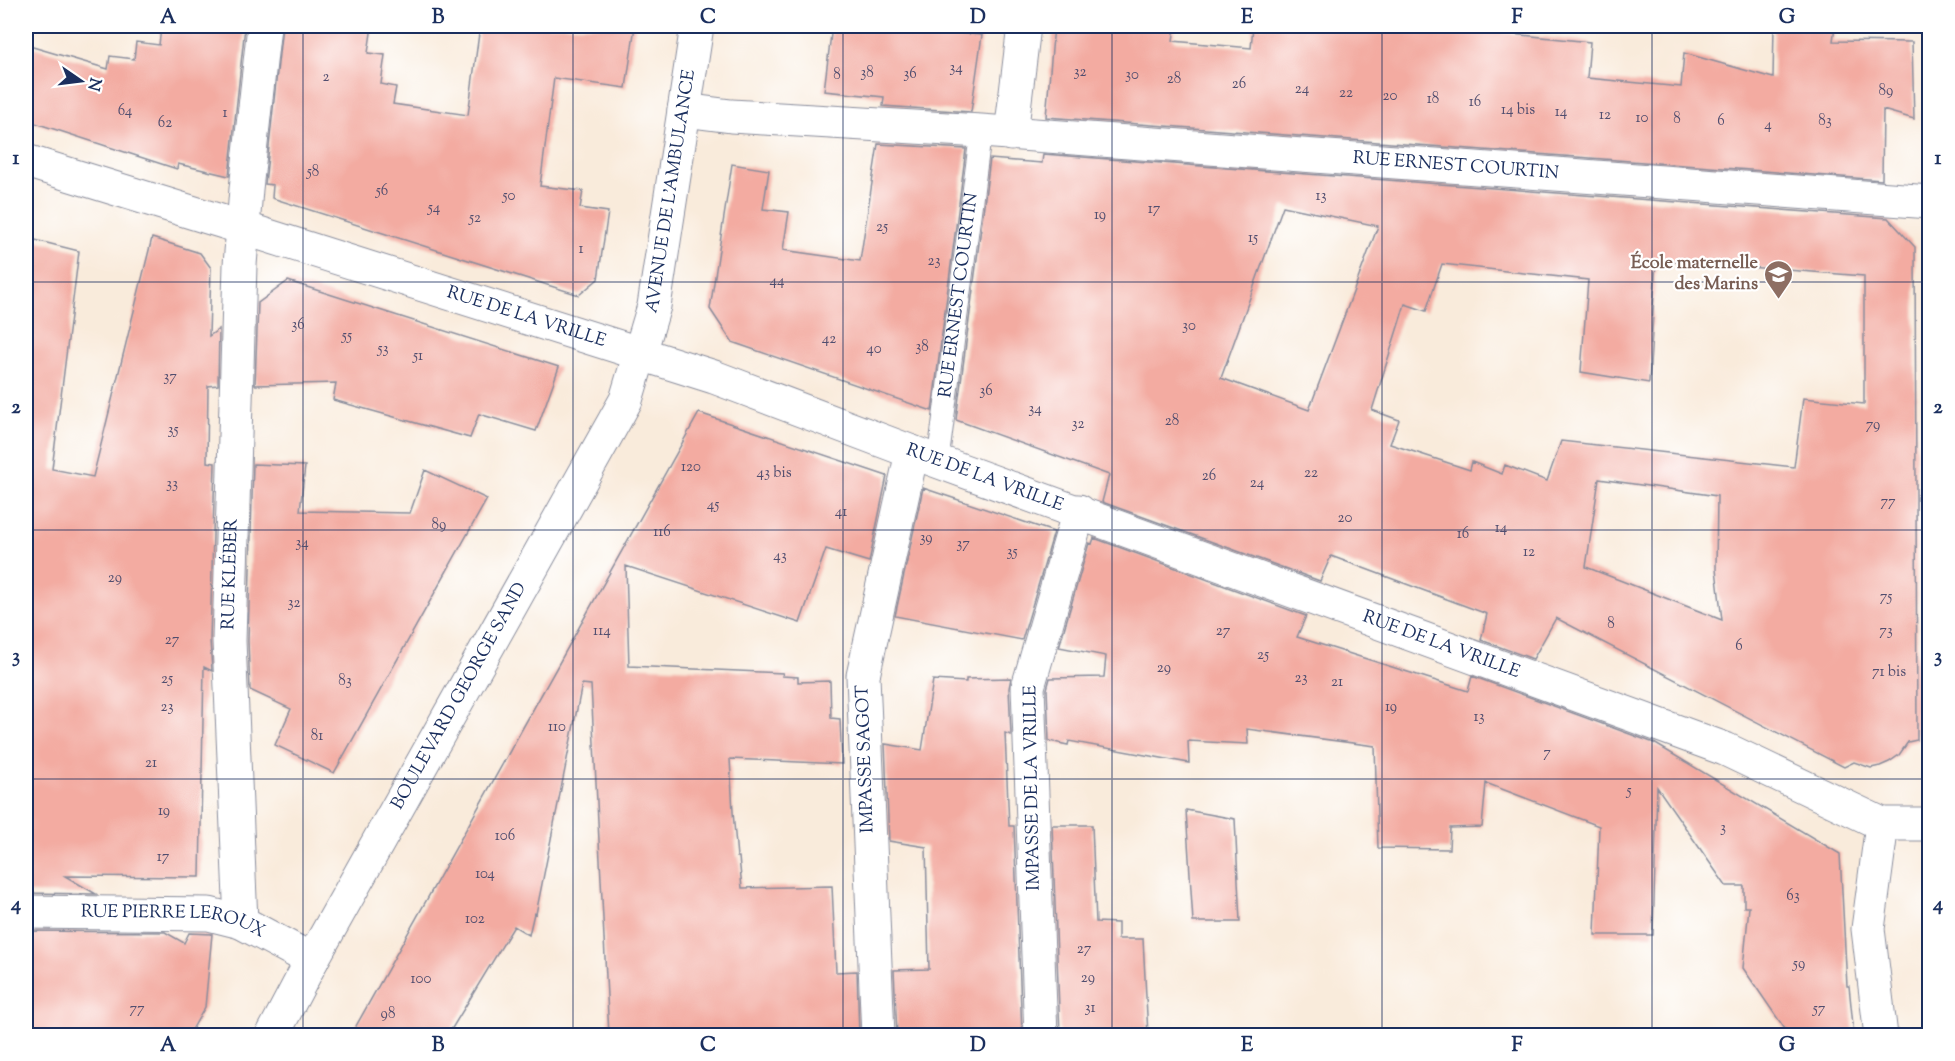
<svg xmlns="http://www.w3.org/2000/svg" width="1955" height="1061" viewBox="0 0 1955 1061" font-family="'Sorts Mill Goudy',serif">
	<rect width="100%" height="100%" fill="#fff"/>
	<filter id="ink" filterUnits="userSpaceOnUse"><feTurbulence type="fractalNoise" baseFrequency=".0167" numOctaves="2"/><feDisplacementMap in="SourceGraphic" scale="12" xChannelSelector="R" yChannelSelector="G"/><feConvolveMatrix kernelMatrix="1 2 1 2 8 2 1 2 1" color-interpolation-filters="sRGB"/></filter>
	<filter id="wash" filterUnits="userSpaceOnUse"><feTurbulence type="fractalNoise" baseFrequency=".008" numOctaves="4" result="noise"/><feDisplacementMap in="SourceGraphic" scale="24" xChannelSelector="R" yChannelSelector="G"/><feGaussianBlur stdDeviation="1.35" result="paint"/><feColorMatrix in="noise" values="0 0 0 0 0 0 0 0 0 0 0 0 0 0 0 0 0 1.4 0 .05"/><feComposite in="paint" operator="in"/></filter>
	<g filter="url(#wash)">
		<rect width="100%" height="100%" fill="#f9ebdb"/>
		<g id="blocks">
			<!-- building -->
			<path fill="#f3aba1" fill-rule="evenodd" d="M 189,26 L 245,26 L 229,176 L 178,164 L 177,169 L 26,120 L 26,45 L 108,69 L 110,56 L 134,59 L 136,42 L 159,45 L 161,28 L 189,32 Z
				M 282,26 L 372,26 L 368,53 L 385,55 L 381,84 L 396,87 L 393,104 L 468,115 L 480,26 L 635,26 L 626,88 L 554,78 L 540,186 L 583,191 L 580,208 L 608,212 L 598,279 L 579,295 L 272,198 L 273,185 L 265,184 Z
				M 832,26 L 958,26 L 957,33 L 982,35 L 971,112 L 883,106 L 884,97 L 824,91 Z
				M 1054,26 L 1175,26 L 1173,41 L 1251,48 L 1253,26 L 1502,26 L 1502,33 L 1590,42 L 1587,78 L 1681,87 L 1684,53 L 1773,78 L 1774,26 L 1835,26 L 1833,41 L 1912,42 L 1914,119 L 1883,110 L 1882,180 L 1046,117 Z
				M 878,144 L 966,149 L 932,411 L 732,342 L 710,309 L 732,164 L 769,170 L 763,209 L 789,212 L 783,250 L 860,261 Z
				M 1043,154 L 1888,218 L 1915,247 L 1917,740 L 1908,742 L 1899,755 L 1889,762 L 1880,766 L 1871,768 L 1854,762 L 1844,767 L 1556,618 L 1533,659 L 1481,640 L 1487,614 L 1331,556 L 1320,581 L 1102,502 L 1109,475 L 956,420 L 990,159 L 1042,163 ZM 1283,206 L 1378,226 L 1309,410 L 1221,378 ZM 1656,260 L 1864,276 L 1864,404 L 1803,398 L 1794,467 L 1561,441 L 1547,481 L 1505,465 L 1502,474 L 1472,462 L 1470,470 L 1390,444 L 1399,420 L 1372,410 L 1405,304 L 1426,311 L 1442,264 L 1588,280 L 1581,372 L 1649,383 ZM 1599,479 L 1717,496 L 1716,569 L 1722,620 L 1586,567 Z
				M 152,238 L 200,253 L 211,268 L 209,336 L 219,329 L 218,385 L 208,386 L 207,462 L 215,463 L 210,640 L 212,671 L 204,667 L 200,877 L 65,876 L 96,894 L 26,893 L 26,337 L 31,239 L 79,251 L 52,469 L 93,477 Z
				M 288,281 L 559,367 L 536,431 L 479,414 L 470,438 L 333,400 L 336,383 L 255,385 L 258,303 Z
				M 699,413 L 887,476 L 869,562 L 826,549 L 800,623 L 626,566 L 629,666 L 783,673 L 782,676 L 798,677 L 798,682 L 830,681 L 831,718 L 840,719 L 842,764 L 730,759 L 733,812 L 737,857 L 739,857 L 742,888 L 832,886 L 836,972 L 857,971 L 859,1035 L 609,1035 L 591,685 L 582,684 L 536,914 L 534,913 L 529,935 L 514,926 L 448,1035 L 351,1035 Z
				M 253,464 L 305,466 L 300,511 L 410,513 L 425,470 L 487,499 L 334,773 L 275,745 L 291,709 L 250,690 L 248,641 Z
				M 923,488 L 1054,532 L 1022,640 L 895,616 Z
				M 1094,538 L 1306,616 L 1297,637 L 1468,691 L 1472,676 L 1654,743 L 1840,854 L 1847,986 L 1849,986 L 1854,1035 L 1789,1035 L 1743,968 L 1749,907 L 1744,907 L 1744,886 L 1726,886 L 1657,787 L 1653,935 L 1595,935 L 1599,826 L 1486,783 L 1482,827 L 1450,828 L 1449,849 L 1378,848 L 1375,746 L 1247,729 L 1248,744 L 1188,741 L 1189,763 L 1069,741 L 1068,745 L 1049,741 L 1047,689 L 1050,678 L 1104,677 L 1106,656 L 1059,647 L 1089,543 L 1092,544 Z
				M 1011,678 L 1009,688 L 1011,735 L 1005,733 L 1009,826 L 1014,826 L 1022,1035 L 897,1035 L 894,970 L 929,969 L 926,847 L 889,841 L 885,744 L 922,750 L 933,680 L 966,682 L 966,679 Z
				M 1186,810 L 1235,819 L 1240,922 L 1193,922 Z
				M 1052,825 L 1092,825 L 1096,922 L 1118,923 L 1118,939 L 1143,939 L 1148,1035 L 1060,1035 Z
				M 26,931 L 165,932 L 184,943 L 189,933 L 212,934 L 205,1007 L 189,1035 L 26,1035 Z"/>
		</g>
	</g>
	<g filter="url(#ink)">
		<use href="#blocks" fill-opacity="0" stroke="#8a8d9c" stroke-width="1.5"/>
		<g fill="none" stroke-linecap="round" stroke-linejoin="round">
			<defs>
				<g id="lane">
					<path id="s1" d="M 938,460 L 981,131"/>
				</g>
				<g id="street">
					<path id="s2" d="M 684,110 L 731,116 L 981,131 L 1930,202"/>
					<path d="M 1011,134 L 1024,26"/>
					<path id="s3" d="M 26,161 L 243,228 L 714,377 L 912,452 L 1725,749 L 1882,824 L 1930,824"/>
					<path id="s4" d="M 26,912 L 209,914 L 241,922 L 312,960"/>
					<path id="s5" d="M 241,922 L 229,641 L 240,265 L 246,189 L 264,26"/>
					<path id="s6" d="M 272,1036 L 312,960 L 626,400 L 654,306 L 697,26"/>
					<path d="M 878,1036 L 863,676 L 912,452"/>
					<path d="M 1041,1036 L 1028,687 L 1079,511"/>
					<path d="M 1881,1036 L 1868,929 L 1882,824"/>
				</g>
			</defs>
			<!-- lane casing -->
			<use href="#lane" stroke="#8a8d9c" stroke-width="23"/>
			<!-- street casing -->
			<use href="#street" stroke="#8a8d9c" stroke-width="35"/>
			<!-- lane -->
			<use href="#lane" stroke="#fff" stroke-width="21"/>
			<!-- street -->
			<use href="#street" stroke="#fff" stroke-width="33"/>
		</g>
	</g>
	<!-- grid -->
	<path fill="none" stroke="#1b2f5e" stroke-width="1.5" stroke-opacity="0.55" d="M 303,26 L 303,1036M 573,26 L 573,1036M 843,26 L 843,1036M 1112,26 L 1112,1036M 1382,26 L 1382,1036M 1652,26 L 1652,1036M 26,282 L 1930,282M 26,530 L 1930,530M 26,779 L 1930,779"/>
	<!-- icons -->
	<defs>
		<symbol id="school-pin" viewBox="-11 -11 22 30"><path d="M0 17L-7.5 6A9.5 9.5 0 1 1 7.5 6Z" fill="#8d6e63" stroke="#fff"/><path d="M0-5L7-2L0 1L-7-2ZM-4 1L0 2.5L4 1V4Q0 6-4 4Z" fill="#fff"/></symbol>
	</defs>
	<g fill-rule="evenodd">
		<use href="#school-pin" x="1762" y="258" width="33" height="45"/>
	</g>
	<g text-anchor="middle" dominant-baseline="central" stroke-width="4.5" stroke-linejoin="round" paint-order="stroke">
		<!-- number labels -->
		<g font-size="15" fill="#514e6f">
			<text x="956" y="68">34</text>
			<text x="1080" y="72">32</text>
			<text x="867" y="73">38</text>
			<text x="910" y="74">36</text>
			<text x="837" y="75">8</text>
			<text x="1132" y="75">30</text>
			<text x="326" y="77">2</text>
			<text x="1174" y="79">28</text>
			<text x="1239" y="84">26</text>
			<text x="1302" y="89">24</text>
			<text x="1886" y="91">89</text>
			<text x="1346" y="93">22</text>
			<text x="1390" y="96">20</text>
			<text x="1433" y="99">18</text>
			<text x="1475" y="102">16</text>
			<text x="1518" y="110">14 bis</text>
			<text x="125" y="111">64</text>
			<text x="1561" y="112">14</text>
			<text x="225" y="113">1</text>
			<text x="1605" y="115">12</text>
			<text x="1642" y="118">10</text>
			<text x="1677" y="119">8</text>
			<text x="1721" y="121">6</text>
			<text x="1825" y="121">83</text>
			<text x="165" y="123">62</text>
			<text x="1768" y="125">4</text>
			<text x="313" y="172">58</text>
			<text x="382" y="191">56</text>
			<text x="509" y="196">50</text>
			<text x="1321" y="196">13</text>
			<text x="434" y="208">54</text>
			<text x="1154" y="209">17</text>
			<text x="1100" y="215">19</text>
			<text x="475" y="218">52</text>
			<text x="882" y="227">25</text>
			<text x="1253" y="238">15</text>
			<text x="581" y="249">1</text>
			<text x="934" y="261">23</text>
			<text x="777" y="281">44</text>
			<text x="298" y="325">36</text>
			<text x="1189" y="326">30</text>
			<text x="347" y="336">55</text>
			<text x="829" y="339">42</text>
			<text x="922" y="347">38</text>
			<text x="383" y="349">53</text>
			<text x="874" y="349">40</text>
			<text x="418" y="356">51</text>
			<text x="170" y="377">37</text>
			<text x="986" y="391">36</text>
			<text x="1035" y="409">34</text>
			<text x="1172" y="421">28</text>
			<text x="1078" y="424">32</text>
			<text x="1873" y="425">79</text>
			<text x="173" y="430">35</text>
			<text x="691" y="467">120</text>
			<text x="774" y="473">43 bis</text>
			<text x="1311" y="473">22</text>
			<text x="1209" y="476">26</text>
			<text x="1257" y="483">24</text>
			<text x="172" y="484">33</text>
			<text x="1888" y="502">77</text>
			<text x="713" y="505">45</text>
			<text x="841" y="512">41</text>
			<text x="1345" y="518">20</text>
			<text x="439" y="525">89</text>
			<text x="1501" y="528">14</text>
			<text x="662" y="532">116</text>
			<text x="1463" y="534">16</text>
			<text x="926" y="538">39</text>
			<text x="302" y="543">34</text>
			<text x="963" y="544">37</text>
			<text x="1012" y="552">35</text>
			<text x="1529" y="552">12</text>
			<text x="780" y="556">43</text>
			<text x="115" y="578">29</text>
			<text x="1886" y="597">75</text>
			<text x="294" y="603">32</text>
			<text x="1611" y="624">8</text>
			<text x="602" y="631">114</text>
			<text x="1223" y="631">27</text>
			<text x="1886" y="631">73</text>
			<text x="172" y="640">27</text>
			<text x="1739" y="646">6</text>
			<text x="1263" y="655">25</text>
			<text x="1164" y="668">29</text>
			<text x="1889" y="672">71 bis</text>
			<text x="1301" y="678">23</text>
			<text x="167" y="679">25</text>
			<text x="345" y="681">83</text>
			<text x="1337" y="682">21</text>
			<text x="167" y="707">23</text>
			<text x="1391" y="707">19</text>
			<text x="1479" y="717">13</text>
			<text x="557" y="727">110</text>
			<text x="317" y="736">81</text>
			<text x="1547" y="753">7</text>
			<text x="151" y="763">21</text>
			<text x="1629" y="791">5</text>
			<text x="164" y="811">19</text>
			<text x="1723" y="828">3</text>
			<text x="505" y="836">106</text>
			<text x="163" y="857">17</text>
			<text x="485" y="874">104</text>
			<text x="1793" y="896">63</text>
			<text x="475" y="919">102</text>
			<text x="1084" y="949">27</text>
			<text x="1799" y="964">59</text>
			<text x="1088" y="978">29</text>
			<text x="421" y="979">100</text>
			<text x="1090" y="1008">31</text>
			<text x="137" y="1009">77</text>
			<text x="1819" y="1009">57</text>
			<text x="388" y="1014">98</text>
		</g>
		<!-- street labels -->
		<g font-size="18" fill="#1b2f5e" stroke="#fff">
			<text stroke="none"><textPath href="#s2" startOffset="774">RUE ERNEST COURTIN</textPath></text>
			<text stroke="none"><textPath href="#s6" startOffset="942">AVENUE DE L'AMBULANCE</textPath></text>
			<text stroke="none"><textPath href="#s1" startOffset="166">RUE ERNEST COURTIN</textPath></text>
			<text stroke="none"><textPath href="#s3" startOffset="524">RUE DE LA VRILLE</textPath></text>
			<text stroke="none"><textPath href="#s3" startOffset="1010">RUE DE LA VRILLE</textPath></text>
			<text stroke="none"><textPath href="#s5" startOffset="348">RUE KLÉBER</textPath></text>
			<text stroke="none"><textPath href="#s3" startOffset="1496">RUE DE LA VRILLE</textPath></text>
			<text stroke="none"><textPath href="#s6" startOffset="388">BOULEVARD GEORGE SAND</textPath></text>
			<text transform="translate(866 759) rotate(-92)">IMPASSE SAGOT</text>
			<text transform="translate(1033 788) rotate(-91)">IMPASSE DE LA VRILLE</text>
			<text stroke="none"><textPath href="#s4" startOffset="148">RUE PIERRE LEROUX</textPath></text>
		</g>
		<!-- education labels -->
		<g font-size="18" font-weight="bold" fill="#785e54" stroke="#fff" text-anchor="end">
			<text x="1758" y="264">École maternelle<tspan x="1758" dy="21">des Marins</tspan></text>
		</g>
	</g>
	<!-- margin -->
	<rect width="1955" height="1061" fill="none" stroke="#fff" stroke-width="66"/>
	<!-- north arrow -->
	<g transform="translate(81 81) rotate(104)" stroke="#ffffff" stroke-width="4.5" paint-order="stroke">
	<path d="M0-4.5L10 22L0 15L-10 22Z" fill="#1b2f5e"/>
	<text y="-9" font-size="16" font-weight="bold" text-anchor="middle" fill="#1b2f5e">N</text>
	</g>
	<rect x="33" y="33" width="1889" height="995" fill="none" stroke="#1b2f5e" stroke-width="2"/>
	<g font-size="20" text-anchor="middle" font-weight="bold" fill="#1b2f5e">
		<text x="168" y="23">A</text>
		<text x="438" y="23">B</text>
		<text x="708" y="23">C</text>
		<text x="978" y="23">D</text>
		<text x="1247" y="23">E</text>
		<text x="1517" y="23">F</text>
		<text x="1787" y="23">G</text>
		<text x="16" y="164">1</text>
		<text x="1938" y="164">1</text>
		<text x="16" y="413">2</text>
		<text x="1938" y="413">2</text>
		<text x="16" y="662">3</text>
		<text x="1938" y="662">3</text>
		<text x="16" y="910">4</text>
		<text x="1938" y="910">4</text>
		<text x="168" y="1051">A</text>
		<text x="438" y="1051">B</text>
		<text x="708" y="1051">C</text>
		<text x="978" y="1051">D</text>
		<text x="1247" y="1051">E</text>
		<text x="1517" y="1051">F</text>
		<text x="1787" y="1051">G</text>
	</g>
</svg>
